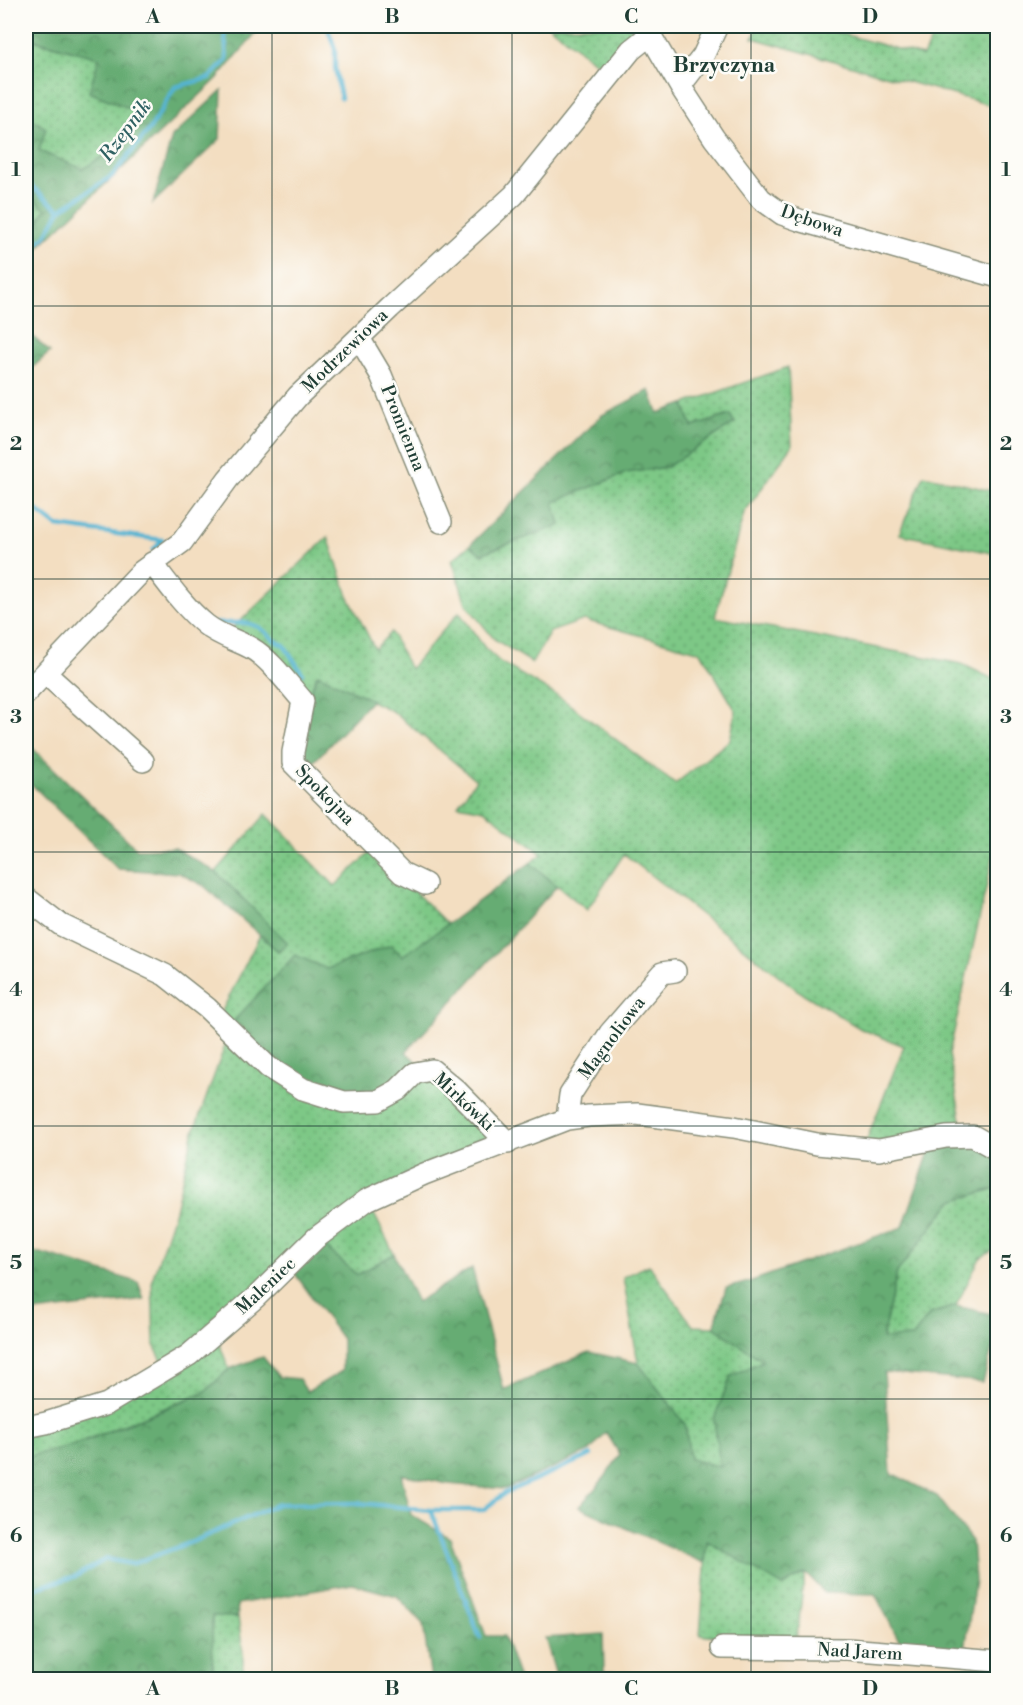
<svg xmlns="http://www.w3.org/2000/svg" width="1023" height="1705" viewBox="0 0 1023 1705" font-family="'Libre Bodoni',serif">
	<defs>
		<pattern id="grass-dots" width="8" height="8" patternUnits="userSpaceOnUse" patternTransform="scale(1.5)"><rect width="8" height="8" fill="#7dc886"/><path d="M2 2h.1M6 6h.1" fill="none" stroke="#66a46e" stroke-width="1.8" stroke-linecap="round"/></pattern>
		<pattern id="forest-crowns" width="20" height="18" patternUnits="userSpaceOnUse" patternTransform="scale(1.5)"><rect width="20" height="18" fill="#66ac73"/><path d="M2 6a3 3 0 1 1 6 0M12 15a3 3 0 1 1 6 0" fill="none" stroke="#538d5f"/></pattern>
	</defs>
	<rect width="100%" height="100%" fill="#fdfcf7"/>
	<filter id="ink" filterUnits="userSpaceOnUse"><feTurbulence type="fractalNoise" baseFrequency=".0167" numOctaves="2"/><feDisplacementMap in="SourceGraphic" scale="12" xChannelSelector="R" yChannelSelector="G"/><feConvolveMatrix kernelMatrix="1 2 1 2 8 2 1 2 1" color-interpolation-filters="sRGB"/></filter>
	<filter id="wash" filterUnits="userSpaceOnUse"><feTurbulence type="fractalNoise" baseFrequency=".008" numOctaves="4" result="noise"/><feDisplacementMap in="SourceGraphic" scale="24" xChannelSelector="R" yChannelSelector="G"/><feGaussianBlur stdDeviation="1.35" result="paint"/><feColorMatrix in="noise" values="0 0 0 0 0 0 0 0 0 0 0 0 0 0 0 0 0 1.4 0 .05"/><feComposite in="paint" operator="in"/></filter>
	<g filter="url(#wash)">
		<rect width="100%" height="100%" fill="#f3dec1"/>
		<!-- grass -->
		<path fill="url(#grass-dots)" stroke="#4e825d" stroke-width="1.5" d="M 26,26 L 33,26 L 32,40 L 100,58 L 136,111 L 123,144 L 83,170 L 38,151 L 45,129 L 26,116 Z
			M 549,26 L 629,26 L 636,34 L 606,71 Z
			M 758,26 L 814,26 L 923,56 L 938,26 L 997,26 L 997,107 L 753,38 Z
			M 26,193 L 46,208 L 32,233 L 26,238 Z
			M 788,367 L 792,446 L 744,513 L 715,617 L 962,664 L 997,681 L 997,839 L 949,1054 L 962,1125 L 900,1140 L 865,1144 L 904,1046 L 861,1029 L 797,990 L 624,854 L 587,910 L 530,863 L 542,854 L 484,810 L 458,805 L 476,780 L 392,711 L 317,675 L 307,699 L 228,633 L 328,537 L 348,596 L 375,649 L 391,632 L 410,669 L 459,612 L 485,648 L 500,662 L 561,698 L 675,784 L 730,740 L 736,711 L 701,652 L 584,620 L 550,632 L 532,663 L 494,639 L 466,604 L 452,560 L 470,545 L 481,554 L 560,525 L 553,502 L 626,473 L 667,467 L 730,415 L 692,427 L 684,404 Z
			M 924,475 L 997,492 L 998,552 L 996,554 L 899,534 Z
			M 266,814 L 335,886 L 373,850 L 448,925 L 402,957 L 390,945 L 327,969 L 232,1023 L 221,1013 L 260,935 L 278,951 L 287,943 L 216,872 Z
			M 228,1037 L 417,1077 L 433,1078 L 498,1140 L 418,1171 L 163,1363 L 154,1345 L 152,1280 L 175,1210 L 193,1134 Z
			M 997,1188 L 997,1248 L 980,1258 L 956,1306 L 930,1314 L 913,1337 L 882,1339 L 897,1272 L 952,1201 Z
			M 369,1204 L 394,1254 L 357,1275 L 320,1242 Z
			M 649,1265 L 693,1326 L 714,1327 L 763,1361 L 731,1376 L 714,1419 L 721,1467 L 690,1459 L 685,1424 L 638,1363 L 623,1277 Z
			M 218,1340 L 229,1369 L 206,1391 L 74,1445 L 26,1457 L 26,1435 Z
			M 707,1541 L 783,1585 L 805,1573 L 796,1641 L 729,1639 L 700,1635 Z
			M 211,1616 L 238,1617 L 243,1653 L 243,1679 L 213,1679 Z"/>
		<!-- forest -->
		<path fill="url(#forest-crowns)" stroke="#427454" stroke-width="1.5" d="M 33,26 L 265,26 L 254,35 L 217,79 L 26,259 L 26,238 L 32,233 L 46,209 L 26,193 L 26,116 L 46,128 L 39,151 L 83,169 L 123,144 L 136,111 L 89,92 L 99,58 L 32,39 Z
			M 222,90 L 220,139 L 153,203 L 172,137 Z
			M 26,331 L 50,352 L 26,373 Z
			M 650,390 L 658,413 L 684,404 L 692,427 L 730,415 L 735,423 L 667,467 L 626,473 L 554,502 L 560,525 L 481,554 L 470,545 L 602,415 Z
			M 318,674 L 372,700 L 305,771 L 295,750 L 307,699 Z
			M 26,742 L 137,849 L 175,848 L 216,872 L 288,943 L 278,951 L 204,886 L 179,873 L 118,869 L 26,779 Z
			M 530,863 L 557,886 L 406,1052 L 420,1065 L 377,1096 L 346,1096 L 306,1086 L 232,1023 L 295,955 L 327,969 L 391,945 L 402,956 C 446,927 487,894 530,863 Z
			M 971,1143 L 997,1155 L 997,1188 L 952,1201 L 897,1272 L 882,1339 L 913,1337 L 930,1314 L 956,1306 L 997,1315 L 997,1331 L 983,1382 L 884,1372 L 891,1473 L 937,1496 L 972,1541 L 975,1580 L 965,1650 L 902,1646 L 875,1594 L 825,1593 L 805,1573 L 783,1586 L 707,1541 L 704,1563 L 579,1507 L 605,1477 L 620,1455 L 606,1432 L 590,1451 L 505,1489 L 448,1484 L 401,1474 L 411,1515 L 450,1538 L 486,1636 L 504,1636 L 519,1679 L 431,1679 L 423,1624 L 397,1596 L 352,1584 L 237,1604 L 238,1617 L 212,1616 L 213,1679 L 31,1679 L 26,1640 L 26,1457 L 74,1445 L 146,1417 L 206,1391 L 229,1369 L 263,1357 L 279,1377 L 299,1379 L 307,1392 L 342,1371 L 342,1339 L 291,1268 L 320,1242 L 357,1275 L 394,1254 L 417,1302 L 472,1268 L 504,1390 L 589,1352 L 638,1363 L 685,1424 L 690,1459 L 720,1467 L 714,1419 L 731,1376 L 763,1361 L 714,1327 L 726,1288 L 749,1282 L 903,1227 L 932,1144 Z
			M 26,1252 L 41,1253 L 138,1282 L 144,1299 L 26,1313 Z
			M 603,1634 L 604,1672 L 641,1674 L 639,1679 L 557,1679 L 545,1638 Z"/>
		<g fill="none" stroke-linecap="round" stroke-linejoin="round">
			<!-- stream -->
			<path stroke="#54b4d2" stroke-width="4.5" d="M 327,26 L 335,49 L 335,68 L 341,98
				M 26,182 L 60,210
				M 26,251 L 45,237 L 60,210 L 112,176 L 150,129 L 175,87 L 209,78 L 227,60 L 224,26
				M 26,502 L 57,526 L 163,540 L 153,550
				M 217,623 C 230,624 244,620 256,626 C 267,630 272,642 284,645 L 302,673
				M 431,1510 L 480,1638
				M 26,1591 L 76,1576 L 106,1559 L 132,1564 L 192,1542 L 278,1504 L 359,1503 L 431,1510 L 483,1510 L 505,1493 L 591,1455"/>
		</g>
	</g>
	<g filter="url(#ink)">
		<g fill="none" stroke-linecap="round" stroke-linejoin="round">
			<defs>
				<path id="minor" d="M 645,26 L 680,86 L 714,138 L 761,199 L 782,214 L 802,221 L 998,277
					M 680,86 L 703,56 L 717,26
					M 359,338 L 381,375 L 441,522
					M 152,563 C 168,584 185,608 206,625 C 220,636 236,640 251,648 C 270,659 288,684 303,701 L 293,752 L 293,763 L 402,873 L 425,884
					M 45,673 L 143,761
					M 26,693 L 141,572 L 182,542 L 228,479 L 298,396 L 390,308 L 514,195 L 631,50 L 651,34
					M 26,898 L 61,925 L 165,975 L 207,1008 L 268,1067 L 303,1089 L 344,1102 L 378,1101 L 398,1090 L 415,1073 L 432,1070 L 456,1090 L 508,1143
					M 567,1119 L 570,1095 L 610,1033 L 662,973 L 675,971
					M 26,1427 L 46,1423 L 107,1404 L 189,1355 L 256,1297 L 316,1238 L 367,1200 L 424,1174 L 567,1119 L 589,1116 L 637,1114 L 734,1127 L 817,1144 L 879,1150 L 946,1137 L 973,1136 L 998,1150
					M 722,1648 L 847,1649 L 998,1661"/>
			</defs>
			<!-- minor casing -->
			<use href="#minor" stroke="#898e7a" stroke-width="24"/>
			<!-- minor -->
			<use href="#minor" stroke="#fff" stroke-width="21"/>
		</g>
	</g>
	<!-- grid -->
	<path fill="none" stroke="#1f3d34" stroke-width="1.5" stroke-opacity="0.55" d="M 272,26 L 272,1680M 512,26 L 512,1680M 751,26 L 751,1680M 26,306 L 998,306M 26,579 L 998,579M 26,852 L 998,852M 26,1126 L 998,1126M 26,1399 L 998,1399"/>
	<g text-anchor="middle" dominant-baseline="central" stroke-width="5" stroke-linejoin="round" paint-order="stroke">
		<!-- street labels -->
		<g font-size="18" fill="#1f3d34" stroke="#fdfcf7">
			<text transform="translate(812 221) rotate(19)">Dębowa</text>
			<text transform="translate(345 351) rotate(-44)">Modrzewiowa</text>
			<text transform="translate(403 428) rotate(68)">Promienna</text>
			<text transform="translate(325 795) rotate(46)">Spokojna</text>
			<text transform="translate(612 1038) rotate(-53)">Magnoliowa</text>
			<text transform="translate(464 1102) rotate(43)">Mirkówki</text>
			<text transform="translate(266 1286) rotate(-43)">Maleniec</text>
			<text transform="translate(860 1652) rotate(3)">Nad Jarem</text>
		</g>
		<!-- water labels -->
		<g font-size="20" font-style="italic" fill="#2f6163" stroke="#fdfcf7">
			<text transform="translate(126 131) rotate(-53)">Rzepnik</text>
		</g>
		<!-- quarter labels -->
		<g font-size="21" font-weight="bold" fill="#1f3d34" stroke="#fdfcf7">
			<text x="724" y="66">Brzyczyna</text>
		</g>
	</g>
	<!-- margin -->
	<rect width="1023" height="1705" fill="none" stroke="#fdfcf7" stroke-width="66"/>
	<rect x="33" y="33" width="957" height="1639" fill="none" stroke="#1f3d34" stroke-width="2"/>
	<g font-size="20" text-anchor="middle" font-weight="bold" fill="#1f3d34">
		<text x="153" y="23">A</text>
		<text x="392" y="23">B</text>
		<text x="631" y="23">C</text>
		<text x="870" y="23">D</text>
		<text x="16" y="176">1</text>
		<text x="1006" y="176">1</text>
		<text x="16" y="450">2</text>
		<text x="1006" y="450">2</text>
		<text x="16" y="723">3</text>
		<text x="1006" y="723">3</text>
		<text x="16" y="996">4</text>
		<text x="1006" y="996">4</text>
		<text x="16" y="1269">5</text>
		<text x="1006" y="1269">5</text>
		<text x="16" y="1542">6</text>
		<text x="1006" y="1542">6</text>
		<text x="153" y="1695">A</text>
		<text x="392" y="1695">B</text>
		<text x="631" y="1695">C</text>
		<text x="870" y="1695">D</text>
	</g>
</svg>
